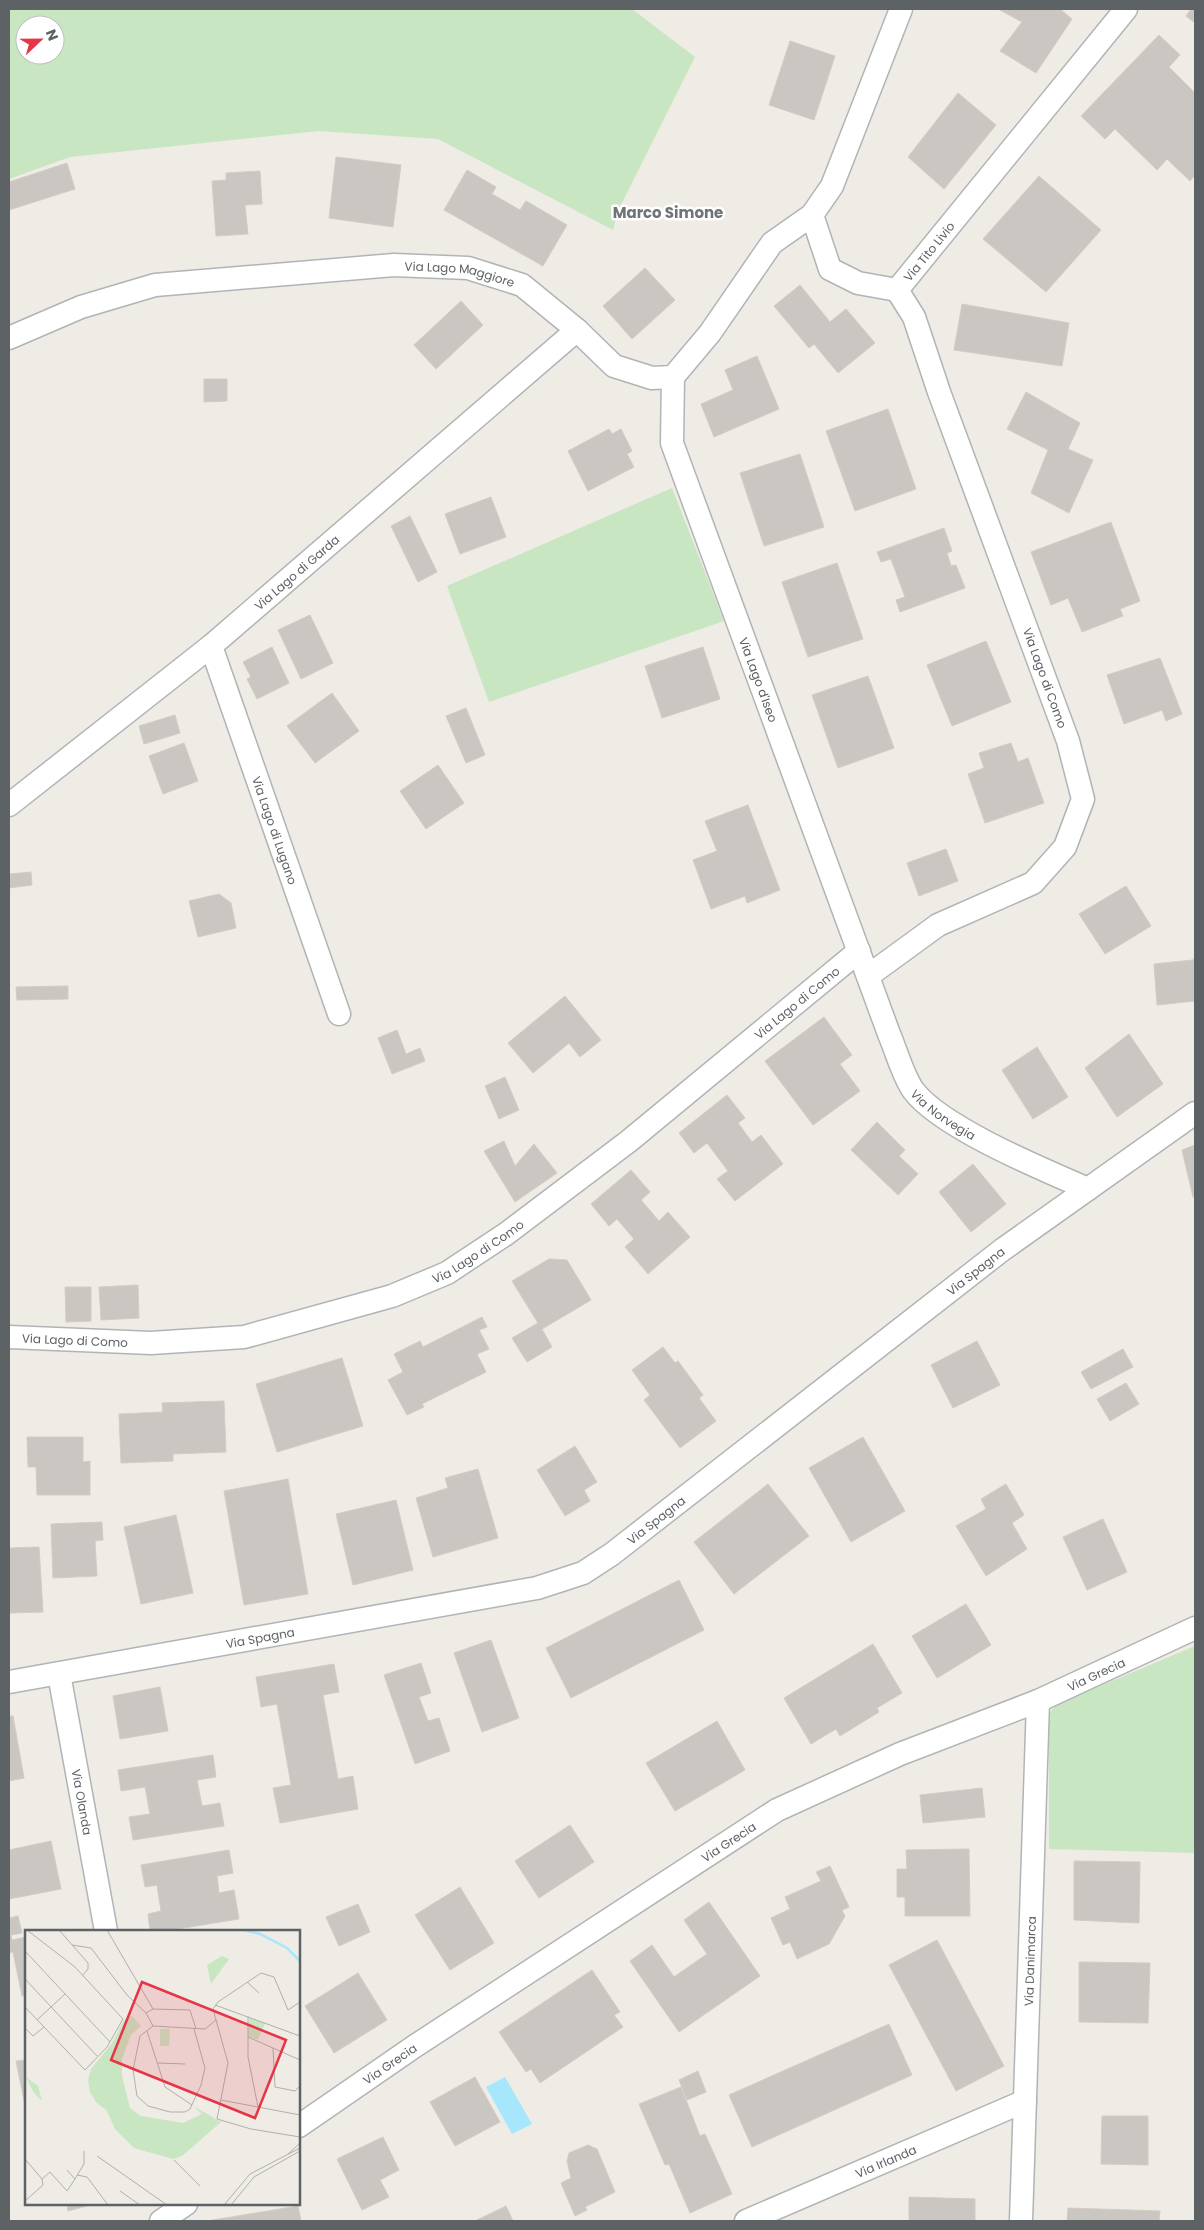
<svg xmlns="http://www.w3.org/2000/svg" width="1204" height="2230" viewBox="0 0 1204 2230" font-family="Poppins,sans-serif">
	<rect width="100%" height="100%" fill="#efebe5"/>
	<!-- green -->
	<path fill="#c9e6c2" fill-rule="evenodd" d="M 9,9 L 632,9 L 695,57 L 618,211 L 613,230 L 438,139 L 319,131 L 70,157 L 9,179 ZM 25,25 L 55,25 L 55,55 L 25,55 Z
		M 672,488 L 724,621 L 489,702 L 447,586 Z
		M 1195,1646 L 1195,1853 L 1049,1849 L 1049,1724 L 1050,1713 L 1055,1705 Z"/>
	<!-- water -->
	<path fill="#a7e7fd" d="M 505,2077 L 532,2124 L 512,2134 L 486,2087 Z"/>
	<!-- building -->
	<path fill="#cac6c2" stroke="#d4ccc4" d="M 998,9 L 1060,9 L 1072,19 L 1036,73 L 1000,51 L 1022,22 Z
		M 1191,9 L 1195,9 L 1195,23 L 1186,16 Z
		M 1159,35 L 1180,55 L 1169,67 L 1195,93 L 1195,175 L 1190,181 L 1167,159 L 1157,170 L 1115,129 L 1105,139 L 1081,116 Z
		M 790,41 L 835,56 L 814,120 L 769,105 Z
		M 958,93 L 996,125 L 944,189 L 908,157 Z
		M 336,157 L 401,165 L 393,227 L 329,218 Z
		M 67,163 L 75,189 L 9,210 L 9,182 Z
		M 467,170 L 496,187 L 492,194 L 520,210 L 526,201 L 567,225 L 543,266 L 444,210 Z
		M 260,171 L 262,204 L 245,205 L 248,234 L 216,236 L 212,181 L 226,180 L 226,173 Z
		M 1039,176 L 1101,230 L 1046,292 L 983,239 Z
		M 645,268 L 675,300 L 632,339 L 603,306 Z
		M 800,285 L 830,322 L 846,309 L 875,343 L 838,373 L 814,344 L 809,348 L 774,306 Z
		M 461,301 L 483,325 L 436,369 L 414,345 Z
		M 962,304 L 1069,323 L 1062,366 L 954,350 Z
		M 757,356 L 779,409 L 714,437 L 701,404 L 733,390 L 725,370 Z
		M 204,379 L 227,379 L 227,401 L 204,402 Z
		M 1026,392 L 1080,423 L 1068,449 L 1093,460 L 1069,513 L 1031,493 L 1048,450 L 1007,429 Z
		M 888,409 L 916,489 L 855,511 L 826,431 Z
		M 609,429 L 612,434 L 621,429 L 632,451 L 627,454 L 634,467 L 588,491 L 568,451 Z
		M 800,454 L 824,527 L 764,546 L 740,473 Z
		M 491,497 L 506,537 L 460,554 L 445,514 Z
		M 410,516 L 437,572 L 418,582 L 391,526 Z
		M 1111,522 L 1140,601 L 1120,609 L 1123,616 L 1082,632 L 1068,598 L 1051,605 L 1031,552 Z
		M 944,528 L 952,551 L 947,553 L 951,566 L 956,565 L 965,588 L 900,612 L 896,600 L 905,597 L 891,559 L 881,562 L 877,552 Z
		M 837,563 L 863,639 L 808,657 L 782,582 Z
		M 310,615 L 333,663 L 301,679 L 278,630 Z
		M 986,641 L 1011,702 L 952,726 L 927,665 Z
		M 272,647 L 289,683 L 257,699 L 247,679 L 251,677 L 243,662 Z
		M 703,647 L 720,699 L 662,718 L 645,666 Z
		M 1160,658 L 1182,714 L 1166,721 L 1162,710 L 1124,724 L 1107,675 Z
		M 868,676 L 894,748 L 838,768 L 812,695 Z
		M 332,693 L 359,731 L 315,763 L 287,726 Z
		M 466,708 L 485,755 L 466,763 L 446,716 Z
		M 175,715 L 180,733 L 144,744 L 139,726 Z
		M 184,743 L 198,781 L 163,794 L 149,756 Z
		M 1011,743 L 1018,762 L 1028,758 L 1044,803 L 985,823 L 968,774 L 984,768 L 979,753 Z
		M 438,765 L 464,803 L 426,829 L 400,791 Z
		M 748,805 L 780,890 L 747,903 L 745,896 L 711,909 L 693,860 L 717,851 L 705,821 Z
		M 946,849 L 958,881 L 919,896 L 907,863 Z
		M 31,872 L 32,885 L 9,888 L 9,874 Z
		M 1126,886 L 1151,926 L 1105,954 L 1079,914 Z
		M 219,894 L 231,903 L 236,928 L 198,937 L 189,901 Z
		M 1195,956 L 1195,1001 L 1157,1005 L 1154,964 L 1193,960 Z
		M 68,986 L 68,999 L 17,1000 L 16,987 Z
		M 565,996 L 601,1040 L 580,1057 L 569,1043 L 533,1073 L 508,1043 Z
		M 824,1017 L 852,1055 L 840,1064 L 860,1091 L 813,1125 L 765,1061 Z
		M 397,1030 L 406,1054 L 420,1048 L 425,1061 L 392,1074 L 378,1038 Z
		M 1129,1034 L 1163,1084 L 1117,1117 L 1085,1068 Z
		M 1037,1047 L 1068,1097 L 1033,1119 L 1002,1070 Z
		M 505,1077 L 519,1110 L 499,1119 L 485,1086 Z
		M 727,1095 L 745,1118 L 738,1123 L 752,1142 L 761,1135 L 783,1164 L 735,1201 L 717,1179 L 728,1171 L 707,1143 L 694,1153 L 679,1133 Z
		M 877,1122 L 905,1150 L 899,1156 L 918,1174 L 898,1195 L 851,1150 Z
		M 504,1141 L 515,1166 L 534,1144 L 557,1173 L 515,1202 L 484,1151 Z
		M 1195,1145 L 1195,1197 L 1193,1197 L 1182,1150 Z
		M 973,1164 L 1006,1204 L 971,1232 L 939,1192 Z
		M 631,1170 L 650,1192 L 641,1200 L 659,1221 L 668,1212 L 690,1237 L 648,1274 L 625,1247 L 634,1239 L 617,1219 L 609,1226 L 591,1204 Z
		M 549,1259 L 567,1260 L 591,1300 L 542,1329 L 552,1347 L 527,1362 L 512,1338 L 538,1323 L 512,1281 Z
		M 138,1285 L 139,1318 L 101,1320 L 99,1287 Z
		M 65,1287 L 91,1287 L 91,1321 L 66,1322 Z
		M 482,1317 L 487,1327 L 479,1330 L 489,1349 L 477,1354 L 486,1372 L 422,1404 L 424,1407 L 407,1415 L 388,1380 L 403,1372 L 394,1354 L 420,1341 L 423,1347 Z
		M 977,1341 L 1000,1385 L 953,1408 L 931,1365 Z
		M 663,1347 L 675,1363 L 678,1361 L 703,1395 L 699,1398 L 716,1421 L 680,1448 L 644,1400 L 650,1395 L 632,1370 Z
		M 1123,1349 L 1133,1367 L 1091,1389 L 1081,1372 Z
		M 342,1358 L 363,1426 L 277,1452 L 256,1384 Z
		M 1126,1383 L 1139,1404 L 1110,1421 L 1097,1399 Z
		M 224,1401 L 226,1452 L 173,1454 L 173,1461 L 121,1463 L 119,1414 L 163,1412 L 162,1403 Z
		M 27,1437 L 83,1437 L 83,1462 L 90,1461 L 90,1495 L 37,1495 L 36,1467 L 28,1467 Z
		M 863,1437 L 905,1511 L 851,1542 L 809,1468 Z
		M 575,1446 L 597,1482 L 584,1490 L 590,1501 L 565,1516 L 537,1470 Z
		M 478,1469 L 498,1538 L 433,1557 L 416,1498 L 448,1488 L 445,1478 Z
		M 288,1479 L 308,1594 L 244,1605 L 224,1491 Z
		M 768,1484 L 809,1536 L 734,1594 L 694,1542 Z
		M 1006,1484 L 1024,1515 L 1012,1523 L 1027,1549 L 986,1576 L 956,1526 L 986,1509 L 981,1499 Z
		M 396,1500 L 413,1570 L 353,1585 L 336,1514 Z
		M 176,1515 L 193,1593 L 141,1604 L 124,1527 Z
		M 1103,1519 L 1127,1572 L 1087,1590 L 1063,1537 Z
		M 102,1522 L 103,1540 L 95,1541 L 97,1576 L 53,1578 L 51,1524 Z
		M 39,1547 L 43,1612 L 9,1613 L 9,1548 Z
		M 679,1580 L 704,1630 L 571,1698 L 546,1648 Z
		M 966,1604 L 991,1645 L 937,1678 L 912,1636 Z
		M 491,1640 L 519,1718 L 482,1732 L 454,1653 Z
		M 873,1644 L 902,1693 L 877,1708 L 879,1712 L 840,1736 L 836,1729 L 811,1744 L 784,1698 Z
		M 421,1663 L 431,1693 L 419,1697 L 428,1721 L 439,1718 L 450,1751 L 415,1764 L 384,1675 Z
		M 334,1664 L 339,1692 L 323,1695 L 338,1779 L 353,1776 L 358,1809 L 280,1823 L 273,1788 L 291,1785 L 277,1704 L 261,1707 L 256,1677 Z
		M 160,1687 L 168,1731 L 120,1739 L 113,1696 Z
		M 9,1716 L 13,1716 L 24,1778 L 9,1781 Z
		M 717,1721 L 745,1770 L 675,1811 L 646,1763 Z
		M 213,1755 L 216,1777 L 197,1780 L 202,1806 L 220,1803 L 224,1826 L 133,1840 L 129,1817 L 150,1814 L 145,1787 L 121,1791 L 118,1770 Z
		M 982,1788 L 985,1817 L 923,1823 L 920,1795 Z
		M 570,1825 L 594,1862 L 539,1898 L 515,1861 Z
		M 51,1841 L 61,1889 L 9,1899 L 9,1850 Z
		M 969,1849 L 970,1916 L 905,1916 L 905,1897 L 897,1897 L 897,1869 L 907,1869 L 906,1850 Z
		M 229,1850 L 233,1873 L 217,1876 L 219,1893 L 234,1890 L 239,1919 L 165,1931 L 150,1931 L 148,1914 L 161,1911 L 157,1885 L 145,1887 L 141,1865 Z
		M 1074,1861 L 1140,1862 L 1139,1923 L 1074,1920 Z
		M 830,1866 L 849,1907 L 842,1910 L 845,1916 L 829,1944 L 797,1959 L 790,1942 L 783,1945 L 771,1918 L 790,1909 L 785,1897 L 821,1881 L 816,1872 Z
		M 460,1887 L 494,1943 L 450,1970 L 415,1915 Z
		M 709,1902 L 760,1976 L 679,2032 L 630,1961 L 652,1945 L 674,1977 L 707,1954 L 684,1920 Z
		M 358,1904 L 370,1932 L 339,1946 L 326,1917 Z
		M 18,1916 L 22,1933 L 11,1935 L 12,1940 L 26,1937 L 26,1995 L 22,1996 L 13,1952 L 9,1953 L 9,1918 Z
		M 937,1940 L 1004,2066 L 956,2091 L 889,1965 Z
		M 1079,1962 L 1150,1963 L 1148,2023 L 1079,2022 Z
		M 592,1970 L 620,2012 L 614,2015 L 623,2027 L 540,2083 L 531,2069 L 526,2072 L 499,2032 Z
		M 358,1973 L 387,2020 L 334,2053 L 305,2006 Z
		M 889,2024 L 912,2075 L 752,2147 L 729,2095 Z
		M 26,2060 L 26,2110 L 16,2061 Z
		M 698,2071 L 706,2092 L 687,2100 L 679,2080 Z
		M 475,2077 L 500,2122 L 455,2146 L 430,2102 Z
		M 681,2087 L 700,2136 L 705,2134 L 732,2194 L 690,2213 L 669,2164 L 665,2165 L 639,2104 Z
		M 1102,2116 L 1148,2116 L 1148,2165 L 1101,2164 Z
		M 383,2137 L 399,2170 L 380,2180 L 389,2197 L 362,2210 L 337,2159 Z
		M 588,2145 L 597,2149 L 615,2192 L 585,2207 L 587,2210 L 575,2216 L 561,2183 L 571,2178 L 567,2161 L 569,2153 Z
		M 909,2197 L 975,2199 L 975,2221 L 909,2221 Z
		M 67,2204 L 94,2204 L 68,2211 Z
		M 298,2206 L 301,2221 L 207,2221 Z
		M 506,2206 L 513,2221 L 475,2221 Z
		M 1068,2208 L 1160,2211 L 1159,2221 L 1067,2221 Z"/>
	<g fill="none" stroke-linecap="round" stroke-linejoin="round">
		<defs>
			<g id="street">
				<path id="s1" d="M 897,290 L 1126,9"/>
				<path d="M 897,290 L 858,283 L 830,269 L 812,215 L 832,186 L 901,9"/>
				<path id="s2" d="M 9,338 L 81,307 L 155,285 L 394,265 L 468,268 L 522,285 L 577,330 L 614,366 L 652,378 L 673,377 L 710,333 L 772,243 L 812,215"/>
				<path id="s3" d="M 673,377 L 672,443 L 889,1034 C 896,1050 903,1076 913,1090 C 940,1127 1044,1170 1088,1189"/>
				<path id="s4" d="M 211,646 L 339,1014"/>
				<path id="s5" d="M 9,805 L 211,646 L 577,330"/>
				<path d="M 868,976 L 938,925 L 1033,883 L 1065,847 L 1083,799 L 1068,741 L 939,392 L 914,317 L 897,290"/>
				<path id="s6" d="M 9,1337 L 151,1343 L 244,1337 L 392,1296 L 447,1273 L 506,1234 L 629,1141 L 859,951"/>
				<path id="s7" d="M 59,1674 L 106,1931"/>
				<path id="s8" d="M 9,1682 L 537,1588 L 583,1573 L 612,1554 L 1002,1250 L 1195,1113"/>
				<path id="s9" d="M 299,2126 L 415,2046 L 777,1810 L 900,1754 L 1038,1701 L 1195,1628"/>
				<path d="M 161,2221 L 186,2204"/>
				<path id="s10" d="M 746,2221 L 1025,2101"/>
				<path id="s11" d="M 1021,2221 L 1038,1701"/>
			</g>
		</defs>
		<!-- street casing -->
		<use href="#street" stroke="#b1b4b7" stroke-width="25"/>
		<!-- street -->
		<use href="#street" stroke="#fff" stroke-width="22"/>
	</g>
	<g text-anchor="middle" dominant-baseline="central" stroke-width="5" stroke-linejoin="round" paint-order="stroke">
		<!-- street labels -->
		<g font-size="12" fill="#5d6265" stroke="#fff">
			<text stroke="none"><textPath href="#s1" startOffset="50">Via Tito Livio</textPath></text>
			<text stroke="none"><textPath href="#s2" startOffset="462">Via Lago Maggiore</textPath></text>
			<text stroke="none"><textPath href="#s5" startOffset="370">Via Lago di Garda</textPath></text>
			<text transform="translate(1045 678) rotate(70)">Via Lago di Como</text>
			<text stroke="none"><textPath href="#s3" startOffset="318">Via Lago d'Iseo</textPath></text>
			<text stroke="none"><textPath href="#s4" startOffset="195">Via Lago di Lugano</textPath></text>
			<text stroke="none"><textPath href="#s6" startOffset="891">Via Lago di Como</textPath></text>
			<text stroke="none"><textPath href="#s3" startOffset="796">Via Norvegia</textPath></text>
			<text stroke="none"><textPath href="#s6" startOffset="486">Via Lago di Como</textPath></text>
			<text stroke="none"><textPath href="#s8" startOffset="1080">Via Spagna</textPath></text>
			<text stroke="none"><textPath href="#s6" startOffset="66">Via Lago di Como</textPath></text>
			<text stroke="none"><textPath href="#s8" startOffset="675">Via Spagna</textPath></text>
			<text stroke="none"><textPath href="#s8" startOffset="255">Via Spagna</textPath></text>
			<text stroke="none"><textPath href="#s9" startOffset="920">Via Grecia</textPath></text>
			<text stroke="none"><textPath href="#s7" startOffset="130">Via Olanda</textPath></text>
			<text stroke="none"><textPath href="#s9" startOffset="515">Via Grecia</textPath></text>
			<text stroke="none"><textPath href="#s11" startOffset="260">Via Danimarca</textPath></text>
			<text stroke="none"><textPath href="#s9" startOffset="110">Via Grecia</textPath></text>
			<text stroke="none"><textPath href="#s10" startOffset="152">Via Irlanda</textPath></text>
		</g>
		<!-- quarter labels -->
		<g font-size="15" font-weight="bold" fill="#6e7477" stroke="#fff">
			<text x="668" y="212">Marco Simone</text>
		</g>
	</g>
	<!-- overview -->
	<g transform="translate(25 1930)">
		<rect width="275" height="275" fill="#efebe5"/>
		<path d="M 197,26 L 204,29 L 186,54 L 182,35 ZM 107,86 L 116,96 L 106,105 L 97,129 L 97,146 L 105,178 L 116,186 L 158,193 L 177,184 L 168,176 L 196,192 L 157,226 L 148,229 L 109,218 L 90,199 L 82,181 L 71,172 L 65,162 L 63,150 L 66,139 L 87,113 L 99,90 ZM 224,88 L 240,93 L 233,110 L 223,106 ZM 135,99 L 145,99 L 144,116 L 135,116 ZM 1,147 L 13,156 L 17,171 L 9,163 Z" fill="#c9e6c2"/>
		<path fill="none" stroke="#a7e7fd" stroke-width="2.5" d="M 219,0 L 235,4 L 262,18 L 275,31"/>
		<path fill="none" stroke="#b1b0ae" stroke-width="1" d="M 34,0 L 63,33 L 63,39 L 58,45M 82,0 L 128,79M 47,15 L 66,18 L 102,65 L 121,83 L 128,79M 0,21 L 85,112M 0,49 L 72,126M 222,52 L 234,63M 275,72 L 263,80 L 249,47 L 236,43 L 193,72 L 188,79 L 203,133 L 192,189 L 226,199 L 275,207M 190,75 L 275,106M 0,77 L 60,140 L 82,117 L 98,89 L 50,37 L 2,0M 128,79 L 165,80 L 171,99M 121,83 L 128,96 L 115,106 L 108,140 L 112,166 L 123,176 L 145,182 L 160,182 L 165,179 L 176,155 L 180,138 L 169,99M 223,86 L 223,127 L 233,177M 12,90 L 40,64M 128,96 L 180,99 L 191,90M 0,98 L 8,106 L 19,97M 122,101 L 140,157 L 167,175M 223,107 L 275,130M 248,118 L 250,157 L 270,161 L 275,156M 133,133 L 160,134M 196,170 L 275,185M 262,225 L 275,213M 72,226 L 142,275M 0,229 L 17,249M 149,230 L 175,256M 52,245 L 62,247 L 83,275M 17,249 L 25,242 L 42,261 L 50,249 L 42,240M 50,249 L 59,234 L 59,221M 95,261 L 115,275M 0,271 L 18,255 L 17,249M 199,275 L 225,244 L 275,218M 206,275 L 229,247 L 275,221"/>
		<path fill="#e63546" fill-opacity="0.15" stroke="#e63546" stroke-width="2.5" d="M 117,52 L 261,110 L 230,188 L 86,130 Z"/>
		<rect width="275" height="275" fill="none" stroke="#5d6265" stroke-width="2.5"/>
	</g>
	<!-- border -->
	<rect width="1204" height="2230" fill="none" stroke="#5d6265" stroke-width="20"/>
	<!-- north arrow -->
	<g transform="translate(40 40) rotate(68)"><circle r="24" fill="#ffffff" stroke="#bec0c1"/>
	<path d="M0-4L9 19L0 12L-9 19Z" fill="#e63546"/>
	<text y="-8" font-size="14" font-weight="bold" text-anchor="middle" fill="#5d6265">N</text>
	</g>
</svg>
